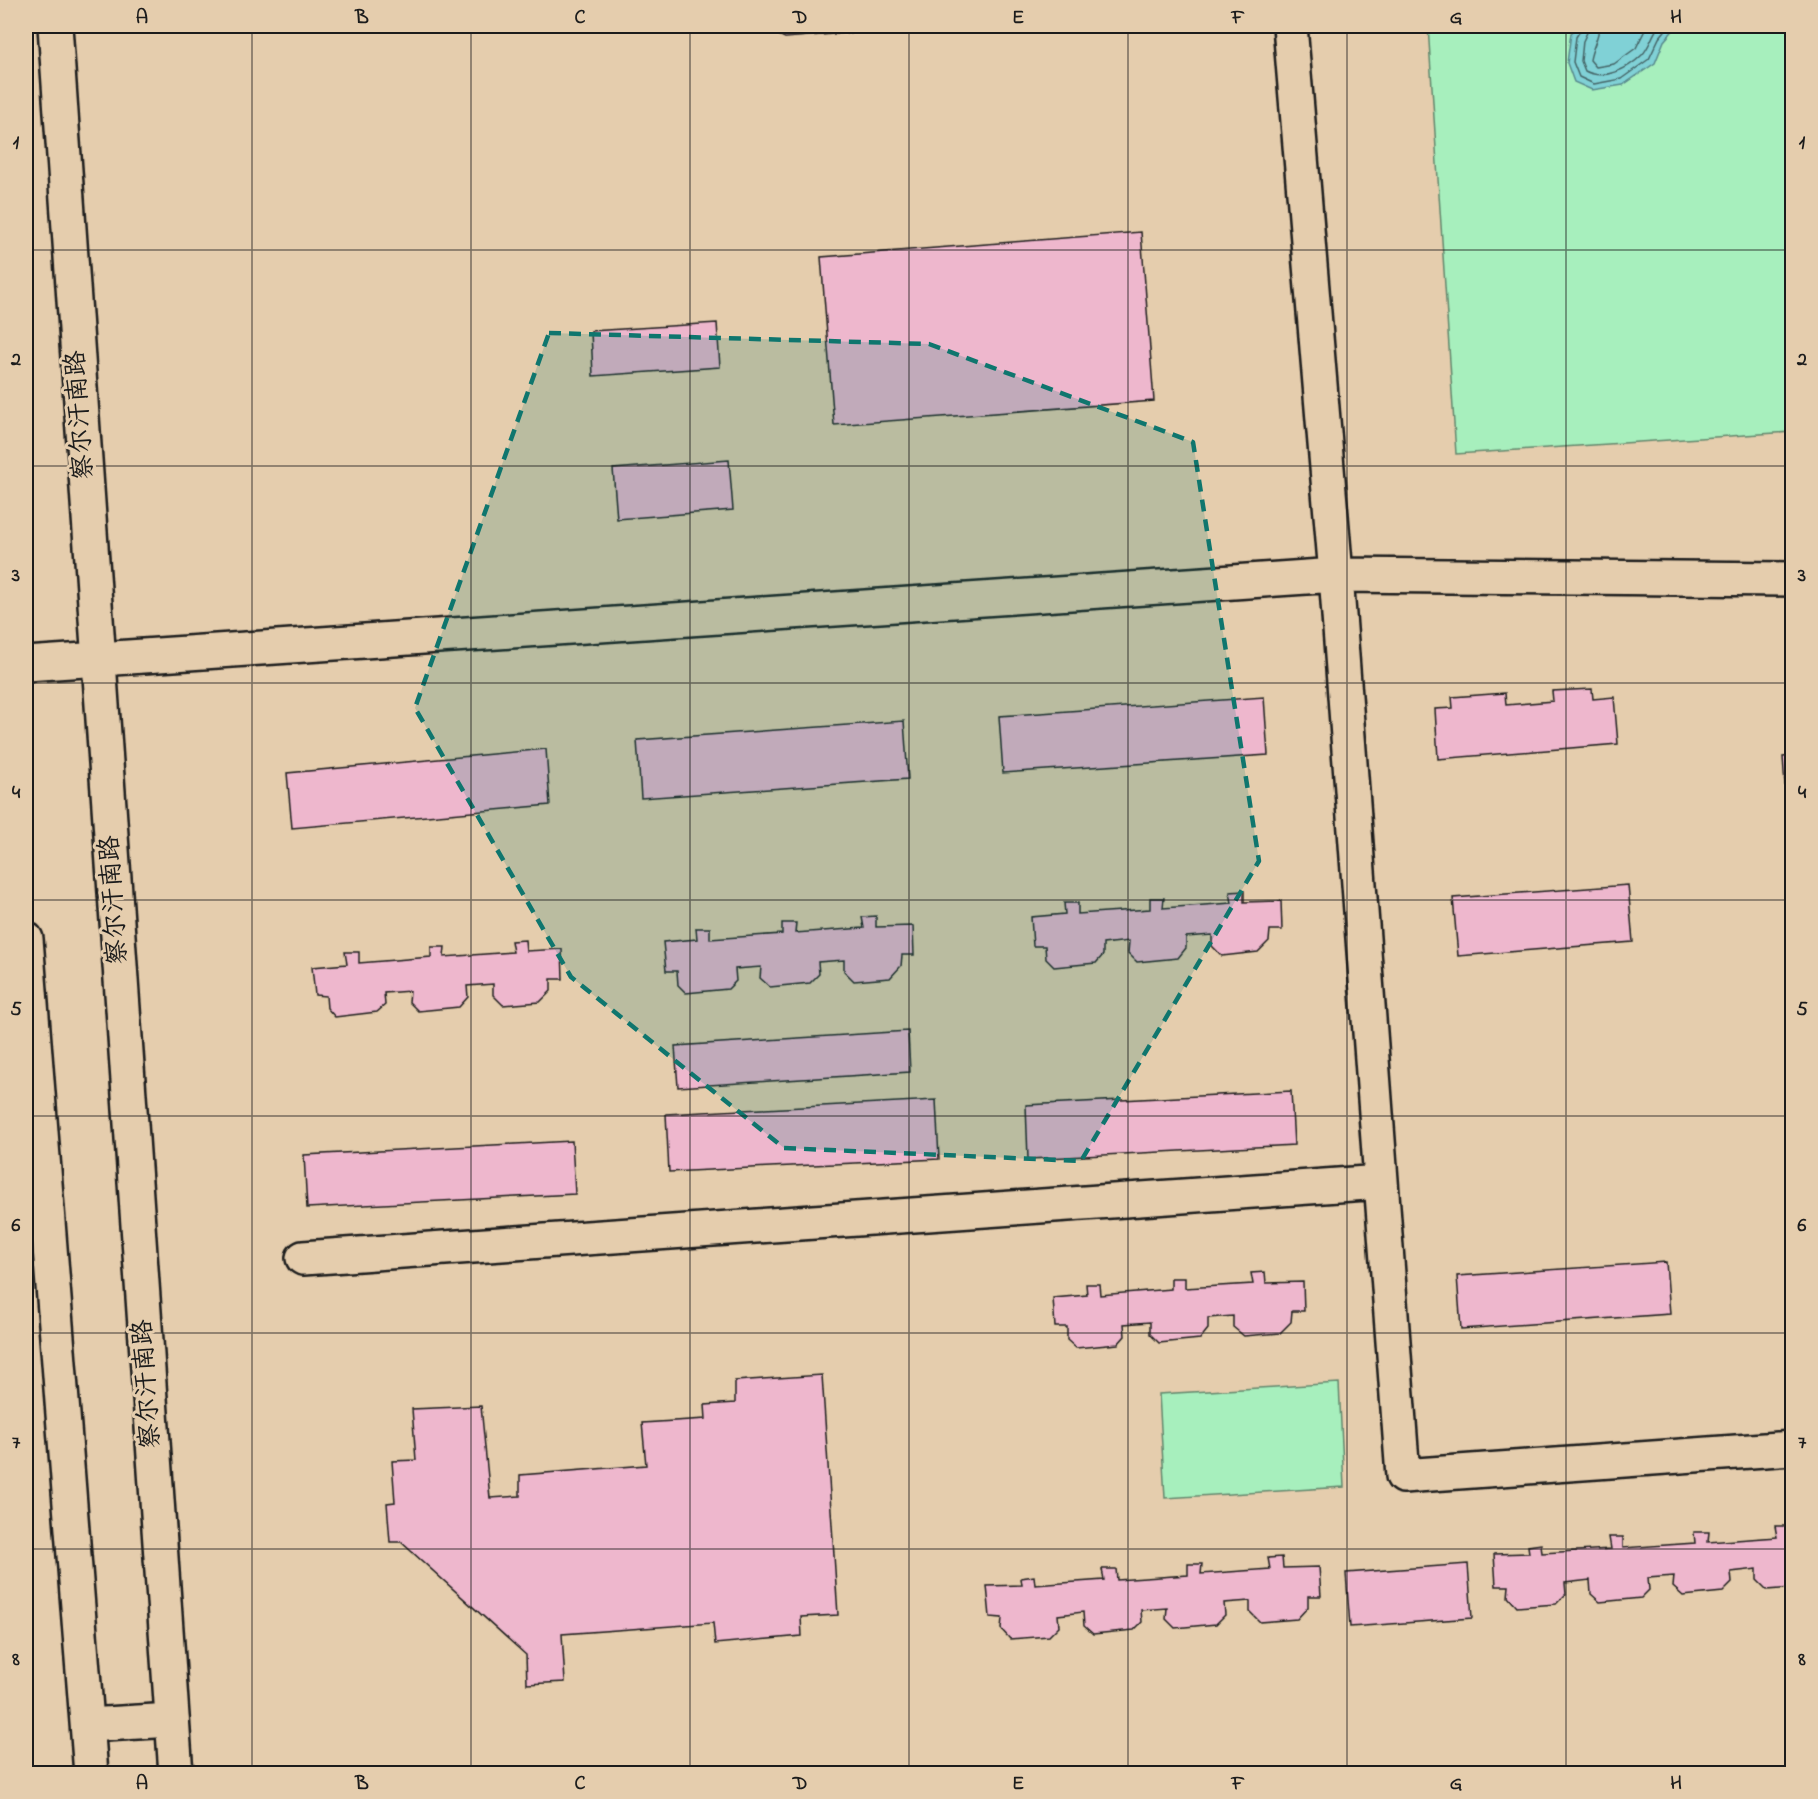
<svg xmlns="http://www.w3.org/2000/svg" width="1818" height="1799" viewBox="0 0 1818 1799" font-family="'Indie Flower','LXGW WenKai TC',sans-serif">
	<rect width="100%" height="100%" fill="#e5cdad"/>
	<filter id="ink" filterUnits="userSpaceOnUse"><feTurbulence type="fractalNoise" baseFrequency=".0167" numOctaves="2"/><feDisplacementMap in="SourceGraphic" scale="12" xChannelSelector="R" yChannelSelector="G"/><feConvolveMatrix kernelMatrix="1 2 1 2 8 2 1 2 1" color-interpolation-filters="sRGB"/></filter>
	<g filter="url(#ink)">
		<!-- green -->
		<path fill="#a7efbd" stroke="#62866c" stroke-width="1.5" d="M 1428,26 L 1792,26 L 1792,432 L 1456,454 Z
			M 1339,1383 L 1344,1487 L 1165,1498 L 1159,1394 Z"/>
		<!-- water -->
		<path fill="#80d1d6" stroke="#58898c" stroke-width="1.5" d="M 1580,26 L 1677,26 L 1664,41 L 1655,63 L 1623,85 L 1592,90 L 1574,82 L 1567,63 L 1571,33 Z"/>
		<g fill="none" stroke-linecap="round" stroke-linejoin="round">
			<!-- shore -->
			<path stroke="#446466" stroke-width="1.5" d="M 1583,26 L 1576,37 L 1573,62 L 1579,77 L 1594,84 L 1621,79 L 1649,59 L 1659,38 L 1669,26
				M 1590,26 L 1583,41 L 1581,61 L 1585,71 C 1604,81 1628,69 1642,55 C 1650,47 1652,34 1659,26
				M 1599,26 C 1599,38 1592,47 1590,60 L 1596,67 L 1614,64 L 1636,48 L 1647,26"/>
		</g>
		<!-- building -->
		<path fill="#eeb7cd" stroke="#1c1c1c" stroke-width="1.5" d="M 758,26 L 930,26 L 785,38 Z
			M 1141,232 L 1154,401 L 834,425 L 821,257 Z
			M 717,323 L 720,367 L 593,376 L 591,331 Z
			M 729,460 L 733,510 L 617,519 L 613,469 Z
			M 1592,689 L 1593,699 L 1614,697 L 1618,744 L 1438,759 L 1435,709 L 1453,708 L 1452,697 L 1505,693 L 1506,705 L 1553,701 L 1552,691 Z
			M 1264,697 L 1268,755 L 1003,773 L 999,716 Z
			M 904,721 L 908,779 L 641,798 L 637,740 Z
			M 546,749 L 550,805 L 292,828 L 287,773 Z
			M 1792,756 L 1792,814 L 1787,814 L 1783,757 Z
			M 1628,885 L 1633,942 L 1458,956 L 1453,898 Z
			M 1244,891 L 1244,902 L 1281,901 L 1282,930 L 1270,930 L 1269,941 L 1258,952 L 1222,956 L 1212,946 L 1212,935 L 1186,937 L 1186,948 L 1178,958 L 1137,962 L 1128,953 L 1129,941 L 1103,944 L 1103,955 L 1096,963 L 1054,967 L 1046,959 L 1045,946 L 1033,946 L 1031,917 L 1065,914 L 1064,903 L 1078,903 L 1078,914 L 1150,909 L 1150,898 L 1164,898 L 1163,908 L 1232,903 L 1230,892 Z
			M 876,916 L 876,927 L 913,926 L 914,955 L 902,955 L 901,966 L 890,978 L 854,981 L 844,971 L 844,960 L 818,962 L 819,974 L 810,983 L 770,987 L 760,978 L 761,967 L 735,969 L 736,981 L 728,989 L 686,993 L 678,985 L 677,971 L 666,971 L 663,942 L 697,939 L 696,928 L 710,928 L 710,939 L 782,934 L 782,923 L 796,923 L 795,933 L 864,928 L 862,917 Z
			M 525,940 L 526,951 L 562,949 L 563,979 L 551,979 L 551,991 L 540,1002 L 503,1005 L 493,995 L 493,984 L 467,986 L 468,997 L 459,1007 L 418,1011 L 409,1002 L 410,991 L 384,993 L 385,1005 L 377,1012 L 335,1017 L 327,1008 L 326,996 L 315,995 L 312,967 L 347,964 L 345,952 L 359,952 L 359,963 L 431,957 L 431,947 L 445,947 L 444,957 L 513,952 L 511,941 Z
			M 908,1031 L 910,1072 L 678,1087 L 675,1046 Z
			M 1291,1091 L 1294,1145 L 1028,1159 L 1026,1105 Z
			M 936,1100 L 939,1159 L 669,1172 L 666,1114 Z
			M 572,1141 L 575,1194 L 307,1208 L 304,1155 Z
			M 1666,1262 L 1670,1314 L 1461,1329 L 1457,1276 Z
			M 1265,1272 L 1266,1283 L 1303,1282 L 1304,1311 L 1292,1311 L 1291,1322 L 1280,1333 L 1244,1336 L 1233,1327 L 1233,1316 L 1208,1318 L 1208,1329 L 1200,1339 L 1159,1343 L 1150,1334 L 1150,1322 L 1124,1324 L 1125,1336 L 1118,1344 L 1076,1348 L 1067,1340 L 1067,1327 L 1055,1327 L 1053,1298 L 1087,1295 L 1086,1284 L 1099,1284 L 1100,1295 L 1171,1289 L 1171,1278 L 1185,1278 L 1185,1288 L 1253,1284 L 1251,1273 Z
			M 822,1375 L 838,1615 L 801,1617 L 802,1636 L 715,1644 L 713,1623 L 562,1634 L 565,1682 L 527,1684 L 526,1655 L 401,1542 L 390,1542 L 387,1503 L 395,1502 L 392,1461 L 416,1460 L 412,1409 L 481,1406 L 490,1498 L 520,1496 L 520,1475 L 646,1465 L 642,1423 L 706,1419 L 705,1405 L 735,1403 L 735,1381 Z
			M 1775,1526 L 1789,1526 L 1790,1536 L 1792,1536 L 1792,1588 L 1767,1590 L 1757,1580 L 1757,1569 L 1731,1572 L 1732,1583 L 1723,1592 L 1683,1596 L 1673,1587 L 1674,1576 L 1648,1578 L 1649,1590 L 1641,1598 L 1600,1602 L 1591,1594 L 1590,1580 L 1565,1583 L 1566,1594 L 1556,1604 L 1517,1607 L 1508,1597 L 1509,1586 L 1496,1586 L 1494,1554 L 1529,1553 L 1528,1546 L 1541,1544 L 1542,1553 L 1611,1549 L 1609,1537 L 1623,1537 L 1623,1548 L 1695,1543 L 1694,1532 L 1709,1532 L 1708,1542 L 1777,1537 Z
			M 1282,1557 L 1283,1568 L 1319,1567 L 1321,1596 L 1308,1596 L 1308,1607 L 1297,1619 L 1260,1622 L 1250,1612 L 1250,1601 L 1224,1603 L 1225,1615 L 1216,1624 L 1175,1628 L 1166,1619 L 1167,1608 L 1141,1610 L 1142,1622 L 1134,1630 L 1093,1634 L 1084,1626 L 1083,1612 L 1058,1615 L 1059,1626 L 1049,1636 L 1010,1639 L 1001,1629 L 1002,1618 L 990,1617 L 987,1586 L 1022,1585 L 1021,1578 L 1034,1576 L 1035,1585 L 1104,1580 L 1102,1569 L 1116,1569 L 1117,1580 L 1188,1575 L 1188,1564 L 1202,1564 L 1201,1574 L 1270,1569 L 1268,1558 Z
			M 1468,1564 L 1472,1618 L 1350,1627 L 1346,1573 Z"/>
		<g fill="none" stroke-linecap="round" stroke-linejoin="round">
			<defs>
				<path id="minor" d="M 1290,26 L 1336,575 L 1403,1476 L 1792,1448
					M 26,664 L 1336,575 L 1792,579
					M 303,1258 L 1381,1182
					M 88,1725 L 172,1720"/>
				<path id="major" d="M 55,26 L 176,1774
					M 26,939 L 91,1774"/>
			</defs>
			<!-- minor casing -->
			<use href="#minor" stroke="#1c1c1c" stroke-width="38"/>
			<!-- major casing -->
			<use href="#major" stroke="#1c1c1c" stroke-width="38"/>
			<!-- minor -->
			<use href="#minor" stroke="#e5cdad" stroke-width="33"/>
			<!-- major -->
			<use href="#major" stroke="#e5cdad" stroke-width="33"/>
		</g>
	</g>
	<!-- marked area -->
	<path fill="#0f766e" fill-opacity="0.2" stroke="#0f766e" stroke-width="4.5" stroke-dasharray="12 8" stroke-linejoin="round" d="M 549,333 L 929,344 L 1193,442 L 1259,861 L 1081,1161 L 784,1148 L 571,977 L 415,708 Z"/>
	<!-- grid -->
	<path fill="none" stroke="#1c1c1c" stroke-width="1.5" stroke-opacity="0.55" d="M 252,26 L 252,1774M 471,26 L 471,1774M 690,26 L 690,1774M 909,26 L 909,1774M 1128,26 L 1128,1774M 1347,26 L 1347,1774M 1566,26 L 1566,1774M 26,250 L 1792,250M 26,466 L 1792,466M 26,683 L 1792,683M 26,900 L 1792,900M 26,1116 L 1792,1116M 26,1333 L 1792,1333M 26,1549 L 1792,1549"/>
	<g text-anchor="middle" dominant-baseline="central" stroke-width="6" stroke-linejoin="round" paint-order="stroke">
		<!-- street labels -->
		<g font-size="26" fill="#1c1c1c" stroke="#e5cdad">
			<text transform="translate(81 415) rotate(-94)">察尔汗南路</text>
			<text transform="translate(115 900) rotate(-94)">察尔汗南路</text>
			<text transform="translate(148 1384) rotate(-94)">察尔汗南路</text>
		</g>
	</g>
	<!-- margin -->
	<rect width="1818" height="1799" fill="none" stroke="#e5cdad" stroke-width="66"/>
	<rect x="33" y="33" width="1752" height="1733" fill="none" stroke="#1c1c1c" stroke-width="2"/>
	<g font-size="20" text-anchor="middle" font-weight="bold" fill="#1c1c1c">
		<text x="142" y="23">A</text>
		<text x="362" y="23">B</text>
		<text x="580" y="23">C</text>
		<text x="800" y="23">D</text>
		<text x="1018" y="23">E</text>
		<text x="1238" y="23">F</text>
		<text x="1456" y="23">G</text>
		<text x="1676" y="23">H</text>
		<text x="16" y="148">1</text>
		<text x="1802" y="148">1</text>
		<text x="16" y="365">2</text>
		<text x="1802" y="365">2</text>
		<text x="16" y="581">3</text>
		<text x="1802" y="581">3</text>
		<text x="16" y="798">4</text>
		<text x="1802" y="798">4</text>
		<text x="16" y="1015">5</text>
		<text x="1802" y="1015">5</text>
		<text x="16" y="1231">6</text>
		<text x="1802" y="1231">6</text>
		<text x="16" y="1448">7</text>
		<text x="1802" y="1448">7</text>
		<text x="16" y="1665">8</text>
		<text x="1802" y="1665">8</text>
		<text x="142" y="1789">A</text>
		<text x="362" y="1789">B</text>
		<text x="580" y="1789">C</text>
		<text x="800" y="1789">D</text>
		<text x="1018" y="1789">E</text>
		<text x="1238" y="1789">F</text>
		<text x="1456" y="1789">G</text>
		<text x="1676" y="1789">H</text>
	</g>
</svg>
